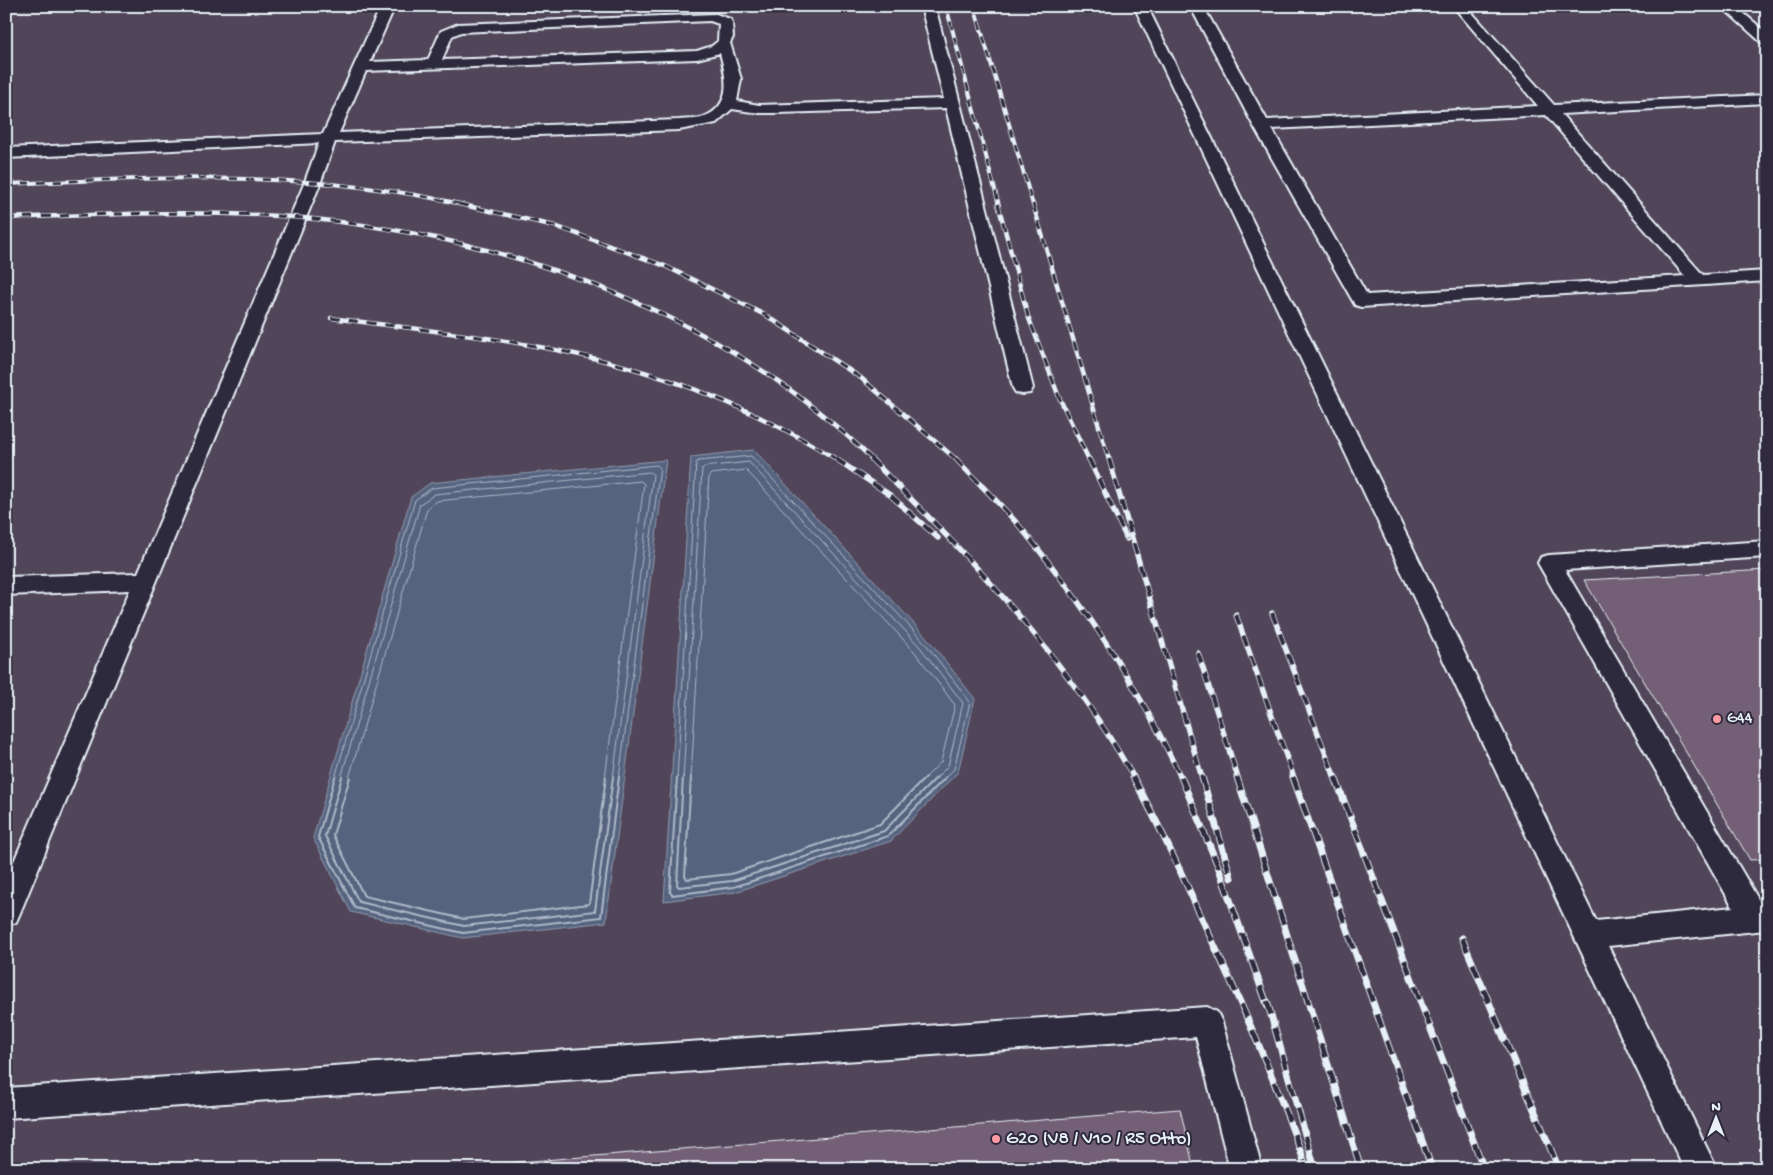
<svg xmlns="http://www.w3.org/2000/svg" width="1773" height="1175" viewBox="0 0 1773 1175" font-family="'Gochi Hand',sans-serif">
	<rect width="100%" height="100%" fill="#433a4e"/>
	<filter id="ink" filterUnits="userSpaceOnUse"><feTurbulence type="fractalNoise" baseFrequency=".02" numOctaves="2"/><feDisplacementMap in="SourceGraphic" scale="10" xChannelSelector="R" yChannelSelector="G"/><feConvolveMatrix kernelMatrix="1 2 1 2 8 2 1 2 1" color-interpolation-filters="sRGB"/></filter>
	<g filter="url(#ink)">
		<!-- built -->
		<path fill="#51455a" d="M 6,6 L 1767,6 L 1767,1169 L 6,1169 Z"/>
		<!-- water -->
		<path fill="#56637f" stroke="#909caf" d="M 754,450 L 928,639 L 975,699 L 958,772 L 891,841 L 735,892 L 664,901 L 691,457 Z
			M 666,460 L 606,922 L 463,938 L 351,912 L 313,838 L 411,497 L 430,483 Z"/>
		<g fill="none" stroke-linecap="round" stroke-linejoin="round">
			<!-- shore-far1 -->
			<path stroke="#aeb8c8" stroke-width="1" d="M 335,778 L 415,500 L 432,488 L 657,465 L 660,468 L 619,778
				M 341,778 L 420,504 L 435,494 L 650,472 L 653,475 L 613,778
				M 349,778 L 427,509 L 437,501 L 641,481 L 644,484 L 605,778
				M 677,778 L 696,463 L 698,461 L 751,456 L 925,643 L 970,702 L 954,769 L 945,778
				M 683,778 L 702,469 L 704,467 L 749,462 L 920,647 L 963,703 L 948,766 L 936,778
				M 691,778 L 709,476 L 711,474 L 746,470 L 914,651 L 955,705 L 941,762 L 925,778"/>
			<!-- shore -->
			<path stroke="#aeb8c8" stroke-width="2" d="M 335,777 L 318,837 L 355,908 L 463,933 L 601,917 L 619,777
				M 342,777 L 325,836 L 359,902 L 464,926 L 595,911 L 613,777
				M 350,777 L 333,835 L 364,896 L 464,919 L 589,904 L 606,777
				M 677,777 L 670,892 L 672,895 L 734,887 L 888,836 L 946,777
				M 683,777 L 677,885 L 679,887 L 732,881 L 884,831 L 937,777
				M 691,777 L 685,876 L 687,879 L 731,874 L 880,824 L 926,777"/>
		</g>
		<!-- building -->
		<path fill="#735e76" stroke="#e8f1f8" d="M 1767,570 L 1767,859 L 1750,860 L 1584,580 Z
			M 1180,1109 L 1194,1169 L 432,1169 Z"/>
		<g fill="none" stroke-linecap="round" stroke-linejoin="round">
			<defs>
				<path id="lane" d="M 381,6 L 395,6 L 370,62 L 428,60 L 441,31 L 458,24 L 716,14 L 730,19 L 732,22 L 733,37 L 730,43 L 741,79 L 737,101 L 759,105 L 944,99 L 921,6 L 935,6 L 1033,388 L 1030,393 L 1023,394 L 1016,393 L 1013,388 L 946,108 L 777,113 L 759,113 L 732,109 L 716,123 L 679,130 L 335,142 L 320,184 L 20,913 L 16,922 L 6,926 L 6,880 L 130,590 L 6,595 L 6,577 L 138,573 L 304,184 L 319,143 L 6,158 L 6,148 L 323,134 ZM 710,21 L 719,24 L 718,41 L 712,46 L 697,51 L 442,60 L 452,36 L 461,32 ZM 720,53 C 726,75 733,104 706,116 C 699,120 687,119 679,120 L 339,133 L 366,71 L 697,59 Z
					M 1134,6 L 1147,6 L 1596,921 L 1733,907 L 1538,563 L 1541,557 L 1549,555 L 1767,541 L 1767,557 L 1565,570 L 1761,904 L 1767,904 L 1766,930 L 1608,946 L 1717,1169 L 1684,1169 Z
					M 1190,6 L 1203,6 L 1267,120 L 1538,106 L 1453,6 L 1466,6 L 1554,105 L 1767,95 L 1767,103 L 1561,114 L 1703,275 L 1767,271 L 1767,281 L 1361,307 L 1355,305 L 1253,125 ZM 1546,115 L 1685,276 L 1367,295 L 1272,129 Z
					M 1721,6 L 1735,6 L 1767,33 L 1767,44 L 1762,43 Z
					M 1207,1007 L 1217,1012 L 1222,1022 L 1262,1169 L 1230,1169 L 1196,1037 L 6,1118 L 6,1088 Z"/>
			</defs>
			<!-- lane casing -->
			<use href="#lane" stroke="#e8f1f8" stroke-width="4"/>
			<!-- lane -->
			<use href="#lane" fill="#2f2a3d" fill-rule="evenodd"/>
			<defs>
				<path id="rail-far3" d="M 946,6 L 999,205
					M 974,6 L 1033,205
					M 6,184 C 158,177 315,170 465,205"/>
				<path id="rail-far2" d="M 459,204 L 555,226 L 665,266 L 767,316 L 861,378 L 957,460
					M 998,204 L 1028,316 L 1059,397 L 1089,460
					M 1033,204 L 1109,460
					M 6,218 C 108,214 212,209 314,219 C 518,240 724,314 873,460
					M 331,318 C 421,330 513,338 601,360 C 685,381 765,415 838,460"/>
				<path id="rail-far1" d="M 836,459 L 890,495 L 938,538
					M 871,459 C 969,556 1066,657 1134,778
					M 956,459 C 979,484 1005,508 1026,534 C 1087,608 1141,691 1181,778
					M 1089,459 L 1127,539
					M 1109,459 L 1202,778
					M 1272,613 L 1335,778
					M 1236,615 L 1294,778
					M 1198,653 L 1238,778"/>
				<path id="rail" d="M 1133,777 C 1161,828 1185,881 1209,934 C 1245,1011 1279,1089 1307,1169
					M 1181,777 L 1218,866 L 1268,1007
					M 1202,777 L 1231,878
					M 1237,777 L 1361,1169
					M 1293,777 L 1432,1169
					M 1335,777 L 1484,1169
					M 1462,938 L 1559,1169
					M 1267,1001 L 1315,1169"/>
			</defs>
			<!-- rail-far3 casing -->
			<use href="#rail-far3" stroke="#e8f1f8" stroke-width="4"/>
			<!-- rail-far2 casing -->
			<use href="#rail-far2" stroke="#e8f1f8" stroke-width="4.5"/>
			<!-- rail-far1 casing -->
			<use href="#rail-far1" stroke="#e8f1f8" stroke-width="5.5"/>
			<!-- rail casing -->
			<use href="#rail" stroke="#e8f1f8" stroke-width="7"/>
			<!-- rail-far3 -->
			<use href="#rail-far3" stroke="#2f2a3d" stroke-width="2.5" stroke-dasharray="8" stroke-linecap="butt"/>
			<!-- rail-far2 -->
			<use href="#rail-far2" stroke="#2f2a3d" stroke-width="3" stroke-dasharray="9" stroke-linecap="butt"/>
			<!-- rail-far1 -->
			<use href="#rail-far1" stroke="#2f2a3d" stroke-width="4" stroke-dasharray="11" stroke-linecap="butt"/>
			<!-- rail -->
			<use href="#rail" stroke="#2f2a3d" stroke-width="5" stroke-dasharray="14" stroke-linecap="butt"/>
		</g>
	</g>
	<!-- markers -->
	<g fill="#ff9aa2" stroke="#2f2a3d" stroke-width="2">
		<circle cx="1717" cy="719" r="5"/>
		<circle cx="996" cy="1139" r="5"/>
	</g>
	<g text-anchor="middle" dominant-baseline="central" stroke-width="4" stroke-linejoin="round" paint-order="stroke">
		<!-- poi labels -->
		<g font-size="16" fill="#e8f1f8" stroke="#2f2a3d" text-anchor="start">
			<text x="1727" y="719">G44</text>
		</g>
		<!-- near-poi labels -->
		<g font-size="19" fill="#e8f1f8" stroke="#2f2a3d" text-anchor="start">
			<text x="1006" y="1139">G20 (V8 / V10 / R5 Otto)</text>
		</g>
	</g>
	<!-- margin -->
	<rect width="1773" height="1175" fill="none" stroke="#2f2a3d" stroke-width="25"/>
	<rect x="12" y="12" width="1748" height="1150" fill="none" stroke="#e8f1f8" stroke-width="2" filter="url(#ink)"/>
	<!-- north arrow -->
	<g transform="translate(1716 1118)" stroke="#2f2a3d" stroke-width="4" paint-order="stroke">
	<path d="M0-4L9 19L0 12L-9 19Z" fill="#e8f1f8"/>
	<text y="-8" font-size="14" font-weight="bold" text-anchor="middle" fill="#e8f1f8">N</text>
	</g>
</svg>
